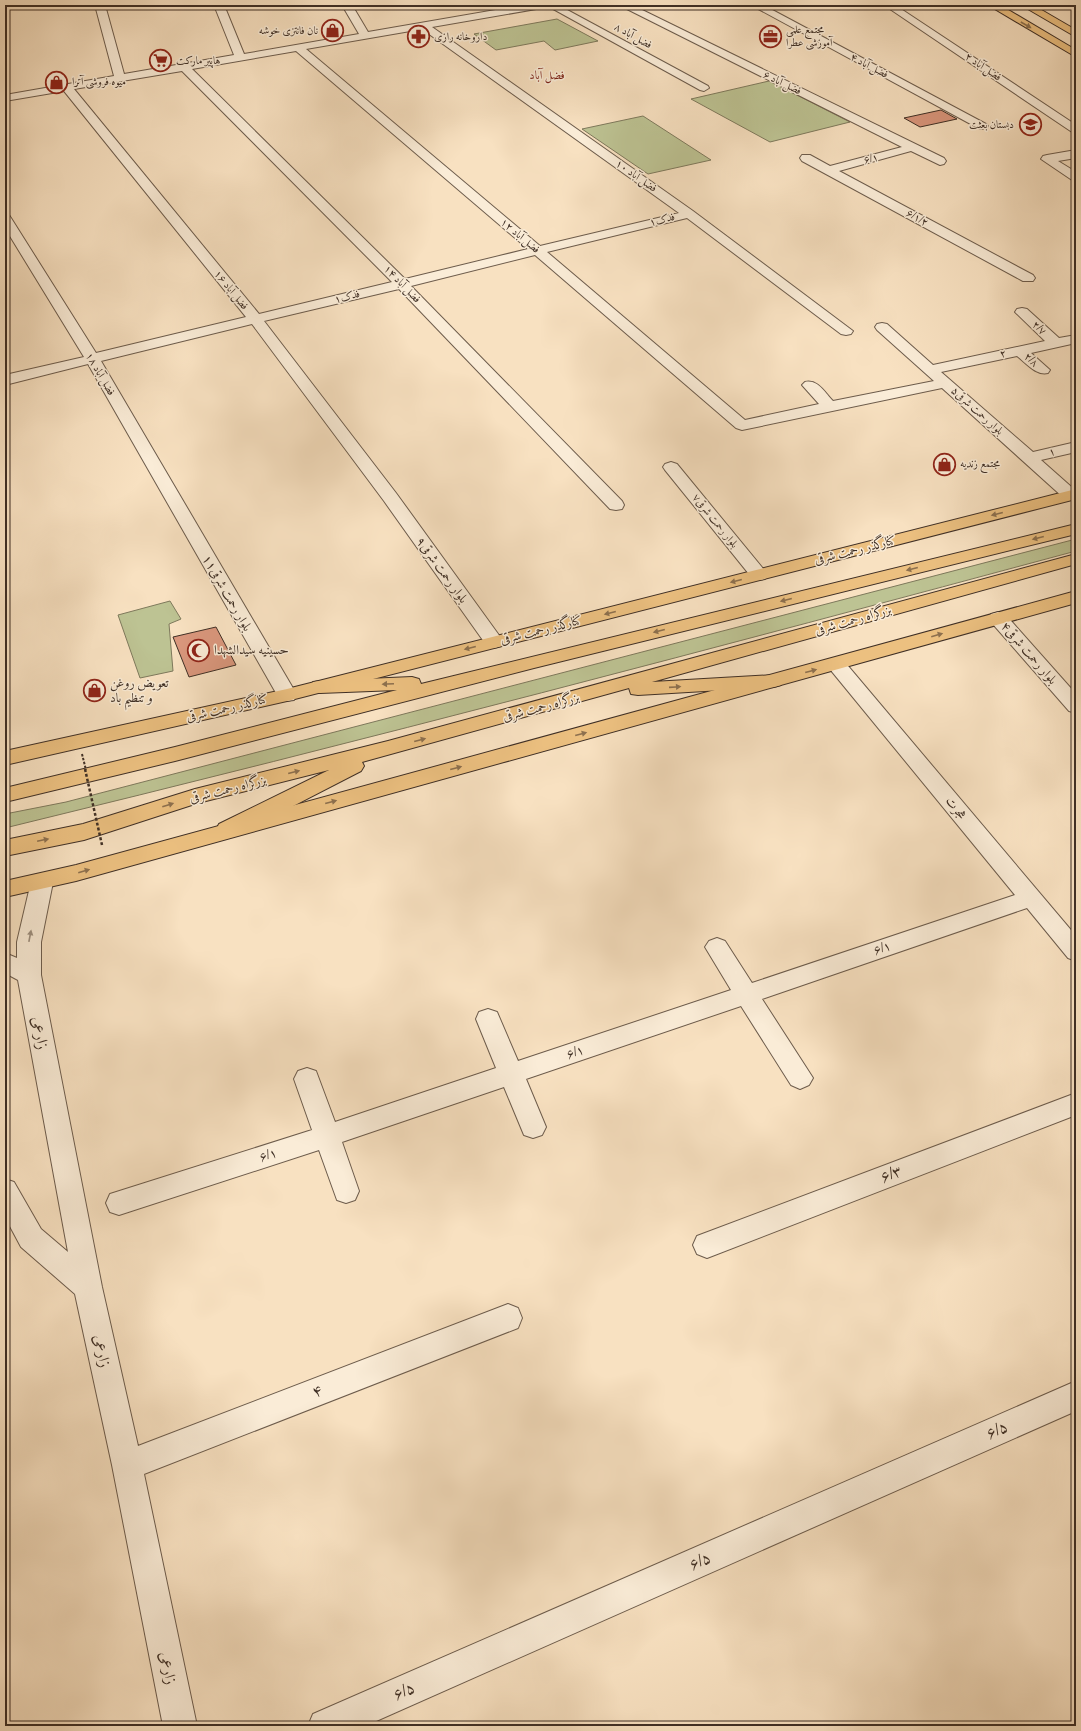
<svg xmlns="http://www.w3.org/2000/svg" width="1081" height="1731" viewBox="0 0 1081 1731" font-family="'Libre Bodoni',Amiri,serif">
	<rect width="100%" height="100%" fill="#f8e1c1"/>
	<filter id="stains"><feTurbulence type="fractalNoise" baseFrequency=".005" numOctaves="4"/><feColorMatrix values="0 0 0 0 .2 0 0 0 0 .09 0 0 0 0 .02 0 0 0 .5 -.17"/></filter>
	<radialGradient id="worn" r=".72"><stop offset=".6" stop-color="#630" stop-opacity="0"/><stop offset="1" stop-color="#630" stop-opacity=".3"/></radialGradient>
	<!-- green -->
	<path fill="#bdc393" stroke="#7e795c" d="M 557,19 L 598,41 L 555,50 L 544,41 L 496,50 L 474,34 Z
		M 769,81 L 850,122 L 770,142 L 691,99 Z
		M 643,116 L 711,160 L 648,174 L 582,129 Z
		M 1076,539 L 1076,551 C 720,647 363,741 5,828 L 5,814 L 66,802 Z
		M 170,601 L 181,619 L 169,624 L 173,671 L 140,678 L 118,615 Z"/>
	<!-- building -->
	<path fill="#da977d" stroke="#3f2f25" d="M 941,110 L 957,119 L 920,127 L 904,118 Z
		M 216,627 L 236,665 L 189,677 L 173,637 Z"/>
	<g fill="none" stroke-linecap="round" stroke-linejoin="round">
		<defs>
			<path id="minor" d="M 95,5 L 105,5 L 124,74 L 234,55 L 214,5 L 224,5 L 244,54 L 359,34 L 342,5 L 352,5 L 368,32 L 525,5 L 558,5 L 708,86 L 709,88 L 704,91 L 700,90 L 546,5 L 542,8 L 432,27 L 693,211 L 853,331 L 851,334 L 846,335 L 841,334 L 687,218 L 547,252 L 745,420 L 819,404 L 802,385 L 805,382 C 818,379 825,393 833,401 L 934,381 L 877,330 L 875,327 L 877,324 L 882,323 L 887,324 L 933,365 L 1045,341 L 1015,312 L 1017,309 L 1022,308 L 1027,309 L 1059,338 L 1076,335 L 1076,343 L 1031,353 L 1050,370 L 1048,373 C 1036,376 1026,363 1017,356 L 941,372 L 1033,452 L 1076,442 L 1076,452 L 1041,460 L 1076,491 L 1076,499 L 1071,500 L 1065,499 L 942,388 L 742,430 L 736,428 L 535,255 L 411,286 L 622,501 L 624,505 L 622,509 L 616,510 L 610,509 L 399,289 L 264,321 L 396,493 L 501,638 L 503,642 L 501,646 L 494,648 L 487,646 L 384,501 L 252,324 L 101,361 L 297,695 L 294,700 L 287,701 L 280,700 L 88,364 L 5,385 L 5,375 L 84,357 L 5,228 L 5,214 L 9,215 L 11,218 L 96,353 L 246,317 L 64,91 L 5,101 L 5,95 L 114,76 ZM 422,29 L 679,213 L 540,246 L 306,49 ZM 296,51 L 528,249 L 405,279 L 192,69 ZM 182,71 L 392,282 L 259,314 L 74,89 Z
				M 619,5 L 632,5 L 944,158 L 946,161 L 944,164 L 940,165 L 911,151 L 839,171 L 1033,275 L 1035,278 L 1033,281 L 1023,281 L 802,161 L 800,158 L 802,155 L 810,155 L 830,166 L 902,147 Z
				M 751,5 L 763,5 L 986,124 L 988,126 L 982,129 L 978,128 Z
				M 884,5 L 895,5 L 1076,125 L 1076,133 L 1072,132 Z
				M 1076,150 L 1076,158 L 1058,161 L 1076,172 L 1076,181 L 1072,180 L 1041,159 L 1043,156 L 1047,155 Z
				M 671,462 L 677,464 L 765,571 L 768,575 L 765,579 L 759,580 L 753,579 L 665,470 L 663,467 L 665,464 Z
				M 998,612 L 1005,614 L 1076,694 L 1076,713 L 1069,711 L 991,622 L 989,618 L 991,614 Z
				M 836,658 L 843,660 L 1076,936 L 1076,961 L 1068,958 L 1027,908 L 762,999 L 813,1078 L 809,1085 L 800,1089 L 791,1085 L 741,1006 L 526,1079 L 546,1127 L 542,1135 L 533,1138 L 524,1135 L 504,1087 L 342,1142 L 359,1191 L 355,1200 L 346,1203 L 337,1200 L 319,1150 L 119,1215 L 110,1212 L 106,1203 L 110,1194 L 312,1130 L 294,1079 L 298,1071 L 307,1068 L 316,1071 L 335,1122 L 496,1068 L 476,1019 L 479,1012 L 488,1009 L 497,1012 L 518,1061 L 731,990 L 705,947 L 709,941 L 717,938 L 725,941 L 752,983 L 1015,895 L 829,668 L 826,664 L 829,660 Z
				M 42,874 L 50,876 L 53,882 L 41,942 L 41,975 L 102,1287 L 138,1446 L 508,1304 L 518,1308 L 522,1318 L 518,1328 L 144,1474 L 197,1726 L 163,1726 L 112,1465 L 75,1294 L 21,1247 L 5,1217 L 5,1179 L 14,1182 L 41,1229 L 68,1252 L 18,980 L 5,973 L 5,953 L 17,958 L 17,942 L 31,882 L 34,876 Z
				M 1076,1093 L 1076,1115 L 707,1258 L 697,1254 L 693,1245 L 697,1236 Z
				M 1076,1381 L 1076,1411 L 365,1726 L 308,1726 L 313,1714 Z"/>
			<path id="major" d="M 988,5 L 1000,5 L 1076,50 L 1076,57 Z
				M 1021,5 L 1033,5 L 1076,30 L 1076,37 Z
				M 1076,489 L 1076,499 L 287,701 L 5,765 L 5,751 L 287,689 Z
				M 1076,591 L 1076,603 L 76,881 L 5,897 L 5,881 L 76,865 Z"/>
			<path id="highway" d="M 1076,524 L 1076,534 L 534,668 L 175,761 L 5,802 L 5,788 L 175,747 L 397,690 L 320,693 L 313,692 L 310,687 L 313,682 L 320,681 L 412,677 L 419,679 L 421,684 Z
				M 1076,554 L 1076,564 L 652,682 L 774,675 L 781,677 L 784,681 L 781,685 L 774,687 L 638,695 L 631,694 L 629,688 L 362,762 L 364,766 L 361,771 L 235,836 L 227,838 L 219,836 L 216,830 L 219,824 L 329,770 L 198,803 L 84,840 L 5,856 L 5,840 L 83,824 L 195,789 L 388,741 Z"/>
		</defs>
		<!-- minor casing -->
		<use href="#minor" stroke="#6d5c4c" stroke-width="2"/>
		<!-- major casing -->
		<use href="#major" stroke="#3f2f25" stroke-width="2"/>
		<!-- highway casing -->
		<use href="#highway" stroke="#3f2f25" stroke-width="2"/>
		<!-- minor -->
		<use href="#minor" fill="#faecd7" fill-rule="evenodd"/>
		<!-- major -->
		<use href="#major" fill="#ecc080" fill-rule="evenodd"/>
		<!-- highway -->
		<use href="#highway" fill="#ecc080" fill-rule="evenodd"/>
		<!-- path-bridge-far1 -->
		<path stroke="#3f2f25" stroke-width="2" stroke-dasharray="2.5 1.5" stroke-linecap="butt" d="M 82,754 L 86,770"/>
		<!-- path-bridge -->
		<path stroke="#3f2f25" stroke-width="2.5" stroke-dasharray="3 2" stroke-linecap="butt" d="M 85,769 L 102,845"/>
	</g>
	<!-- one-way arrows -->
	<defs><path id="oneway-solid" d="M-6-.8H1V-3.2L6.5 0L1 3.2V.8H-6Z"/></defs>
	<g fill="#8d704e">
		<use href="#oneway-solid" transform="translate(1026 25) rotate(30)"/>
		<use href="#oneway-solid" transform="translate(997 514) rotate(166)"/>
		<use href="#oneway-solid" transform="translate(1038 538) rotate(166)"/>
		<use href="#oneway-solid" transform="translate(912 569) rotate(166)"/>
		<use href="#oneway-solid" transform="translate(736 581) rotate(166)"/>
		<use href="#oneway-solid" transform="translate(786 600) rotate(166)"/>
		<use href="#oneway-solid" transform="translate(610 613) rotate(166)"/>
		<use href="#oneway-solid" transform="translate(659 631) rotate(166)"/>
		<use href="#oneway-solid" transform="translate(937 635) rotate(-16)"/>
		<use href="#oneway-solid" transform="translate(470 648) rotate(166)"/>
		<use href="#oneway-solid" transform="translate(811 671) rotate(-15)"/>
		<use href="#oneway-solid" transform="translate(388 684) rotate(178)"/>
		<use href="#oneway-solid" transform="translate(675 687) rotate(-4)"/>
		<use href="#oneway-solid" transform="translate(581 734) rotate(-15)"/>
		<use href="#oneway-solid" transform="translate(420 740) rotate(-15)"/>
		<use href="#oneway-solid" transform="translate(456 768) rotate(-15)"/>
		<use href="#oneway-solid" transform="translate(294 772) rotate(-14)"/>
		<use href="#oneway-solid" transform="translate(331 802) rotate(-15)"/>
		<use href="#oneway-solid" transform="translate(168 805) rotate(-18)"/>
		<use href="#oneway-solid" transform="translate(43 840) rotate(-12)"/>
		<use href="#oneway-solid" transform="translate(84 871) rotate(-16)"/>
	</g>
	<use fill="#9c8e7e" href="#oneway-solid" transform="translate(30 936) rotate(-79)"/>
	<!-- icons -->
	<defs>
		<symbol id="shop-ring" viewBox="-11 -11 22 22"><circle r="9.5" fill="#faecd7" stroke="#8f2418" stroke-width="1.5"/><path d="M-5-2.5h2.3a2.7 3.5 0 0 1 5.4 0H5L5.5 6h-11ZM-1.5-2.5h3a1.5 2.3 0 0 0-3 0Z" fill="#8f2418"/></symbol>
		<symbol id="office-ring" viewBox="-11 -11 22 22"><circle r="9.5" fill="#faecd7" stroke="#8f2418" stroke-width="1.5"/><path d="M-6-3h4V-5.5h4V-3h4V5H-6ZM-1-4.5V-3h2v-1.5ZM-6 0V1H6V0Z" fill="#8f2418"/></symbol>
		<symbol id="pharmacy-ring" viewBox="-11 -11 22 22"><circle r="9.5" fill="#faecd7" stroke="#8f2418" stroke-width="1.5"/><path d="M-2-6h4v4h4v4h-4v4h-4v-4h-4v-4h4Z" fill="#8f2418"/></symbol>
		<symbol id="supermarket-ring" viewBox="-11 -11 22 22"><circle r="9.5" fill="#faecd7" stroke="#8f2418" stroke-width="1.5"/><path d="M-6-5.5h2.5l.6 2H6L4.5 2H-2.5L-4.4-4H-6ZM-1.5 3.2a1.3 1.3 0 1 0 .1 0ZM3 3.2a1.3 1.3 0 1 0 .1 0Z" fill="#8f2418"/></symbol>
		<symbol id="school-ring" viewBox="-11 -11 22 22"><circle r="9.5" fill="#faecd7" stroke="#8f2418" stroke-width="1.5"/><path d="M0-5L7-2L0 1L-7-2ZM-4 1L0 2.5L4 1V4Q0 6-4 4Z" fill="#8f2418"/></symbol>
		<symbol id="mosque-ring" viewBox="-11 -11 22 22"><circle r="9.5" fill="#faecd7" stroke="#8f2418" stroke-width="1.5"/><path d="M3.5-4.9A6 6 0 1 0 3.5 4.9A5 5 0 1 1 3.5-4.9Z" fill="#8f2418"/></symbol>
	</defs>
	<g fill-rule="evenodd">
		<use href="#shop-ring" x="320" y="18" width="25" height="25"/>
		<use href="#office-ring" x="758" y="24" width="25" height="25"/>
		<use href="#pharmacy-ring" x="406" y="24" width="25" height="25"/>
		<use href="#supermarket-ring" x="148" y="48" width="25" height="25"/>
		<use href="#shop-ring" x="44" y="70" width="25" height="25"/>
		<use href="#school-ring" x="1018" y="112" width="25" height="25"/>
		<use href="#shop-ring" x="932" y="452" width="25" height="25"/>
		<use href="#mosque-ring" x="186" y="638" width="25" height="25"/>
		<use href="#shop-ring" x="82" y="678" width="25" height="25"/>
	</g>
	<g text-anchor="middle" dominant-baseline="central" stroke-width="3" stroke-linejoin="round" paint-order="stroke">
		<!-- far-poi labels -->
		<g font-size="11" fill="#3f2f25" stroke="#faecd7" text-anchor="start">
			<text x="786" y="30">مجتمع علمی<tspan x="786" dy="13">آموزشی عطرا</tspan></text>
			<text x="318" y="31" text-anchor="end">نان فانتزی خوشه</text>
			<text x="434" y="37">داروخانه رازی</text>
			<text x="176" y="61">هاپیر مارکت</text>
			<text x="72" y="82">میوه فروشی آترا</text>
			<text x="1014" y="125" text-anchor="end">دبستان بعثت</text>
			<text x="960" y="464">مجتمع زندیه</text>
		</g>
		<!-- far-street labels -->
		<g font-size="11" fill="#3f2f25" stroke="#faecd7">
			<text transform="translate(633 36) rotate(29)">فضل آباد ۸</text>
			<text transform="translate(869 66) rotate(28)">فضل آباد ۴</text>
			<text transform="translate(983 67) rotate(34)">فضل آباد ۲</text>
			<text transform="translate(782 83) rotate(26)">فضل آباد ۶</text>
			<text transform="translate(871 159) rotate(-15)">۶/۱</text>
			<text transform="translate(636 176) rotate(35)">فضل آباد ۱۰</text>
			<text transform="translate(917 218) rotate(29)">۶/۱/۲</text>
			<text transform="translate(662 220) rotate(-14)">فدک۱</text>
			<text transform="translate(520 236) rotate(40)">فضل آباد ۱۲</text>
			<text transform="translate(402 284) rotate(46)">فضل آباد ۱۴</text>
			<text transform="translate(231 290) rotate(51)">فضل آباد ۱۶</text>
			<text transform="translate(347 297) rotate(-14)">فدک۱</text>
			<text transform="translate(1039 328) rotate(42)">۲/۷</text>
			<text transform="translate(1003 354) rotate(-12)">۲</text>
			<text transform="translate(1031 360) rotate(41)">۲/۸</text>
			<text transform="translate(100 374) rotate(60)">فضل آباد ۱۸</text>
			<text transform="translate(977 411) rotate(42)">۵بلوار رحمت شرقی</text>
			<text transform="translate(1052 452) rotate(-13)">۱</text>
			<text transform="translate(715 521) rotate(51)">بلوار رحمت شرقی۷</text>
		</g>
		<!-- far-neighbourhood labels -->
		<g font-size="12" fill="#7a1f14" stroke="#faecd7">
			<text x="547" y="75">فضل آباد</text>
		</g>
		<!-- street labels -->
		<g font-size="13" fill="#3f2f25" stroke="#faecd7">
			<text transform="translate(855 550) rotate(-14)">کنارگذر رحمت شرقی</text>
			<text transform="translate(442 570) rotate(54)">بلوار رحمت شرقی۹</text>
			<text transform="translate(227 593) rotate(60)">بلوار رحمت شرقی۱۱</text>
			<text transform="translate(853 620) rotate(-16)">بزرگراه رحمت شرقی</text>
			<text transform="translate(541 630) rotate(-14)">کنارگذر رحمت شرقی</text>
			<text transform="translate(1029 653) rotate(49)">بلوار رحمت شرقی۴</text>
			<text transform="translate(541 707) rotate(-15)">بزرگراه رحمت شرقی</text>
			<text transform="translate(227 708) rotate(-13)">کنارگذر رحمت شرقی</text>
			<text transform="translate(228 789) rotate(-14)">بزرگراه رحمت شرقی</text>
			<text transform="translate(956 808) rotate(50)">هجرت</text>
			<text transform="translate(882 948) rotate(-19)">۶/۱</text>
			<text transform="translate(575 1052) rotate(-19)">۶/۱</text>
			<text transform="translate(268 1155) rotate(-18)">۶/۱</text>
		</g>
		<!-- poi labels -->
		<g font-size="13" fill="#3f2f25" stroke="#faecd7" text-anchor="start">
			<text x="214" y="650">حسینیه سیدالشهدا</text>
			<text x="110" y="683">تعویض روغن<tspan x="110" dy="15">و تنظیم باد</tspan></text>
		</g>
		<!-- near-street labels -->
		<g font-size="16" fill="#3f2f25" stroke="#faecd7">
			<text transform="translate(40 1033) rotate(79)">زارعی</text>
			<text transform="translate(891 1174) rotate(-21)">۶/۳</text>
			<text transform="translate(102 1351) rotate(78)">زارعی</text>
			<text transform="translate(317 1391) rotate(-21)">۴</text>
			<text transform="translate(997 1430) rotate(-24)">۶/۵</text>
			<text transform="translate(700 1561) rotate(-24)">۶/۵</text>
			<text transform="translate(168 1668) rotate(78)">زارعی</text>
			<text transform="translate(404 1691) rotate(-24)">۶/۵</text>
		</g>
	</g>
	<!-- margin -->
	<rect width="1081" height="1731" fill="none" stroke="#f8e1c1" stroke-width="20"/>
	<rect x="6" y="6" width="1069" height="1719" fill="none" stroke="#3f2f25" stroke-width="2"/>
	<rect x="10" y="10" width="1061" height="1711" fill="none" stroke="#3f2f25"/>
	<rect width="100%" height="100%" filter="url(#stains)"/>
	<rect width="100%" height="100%" fill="url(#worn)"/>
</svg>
